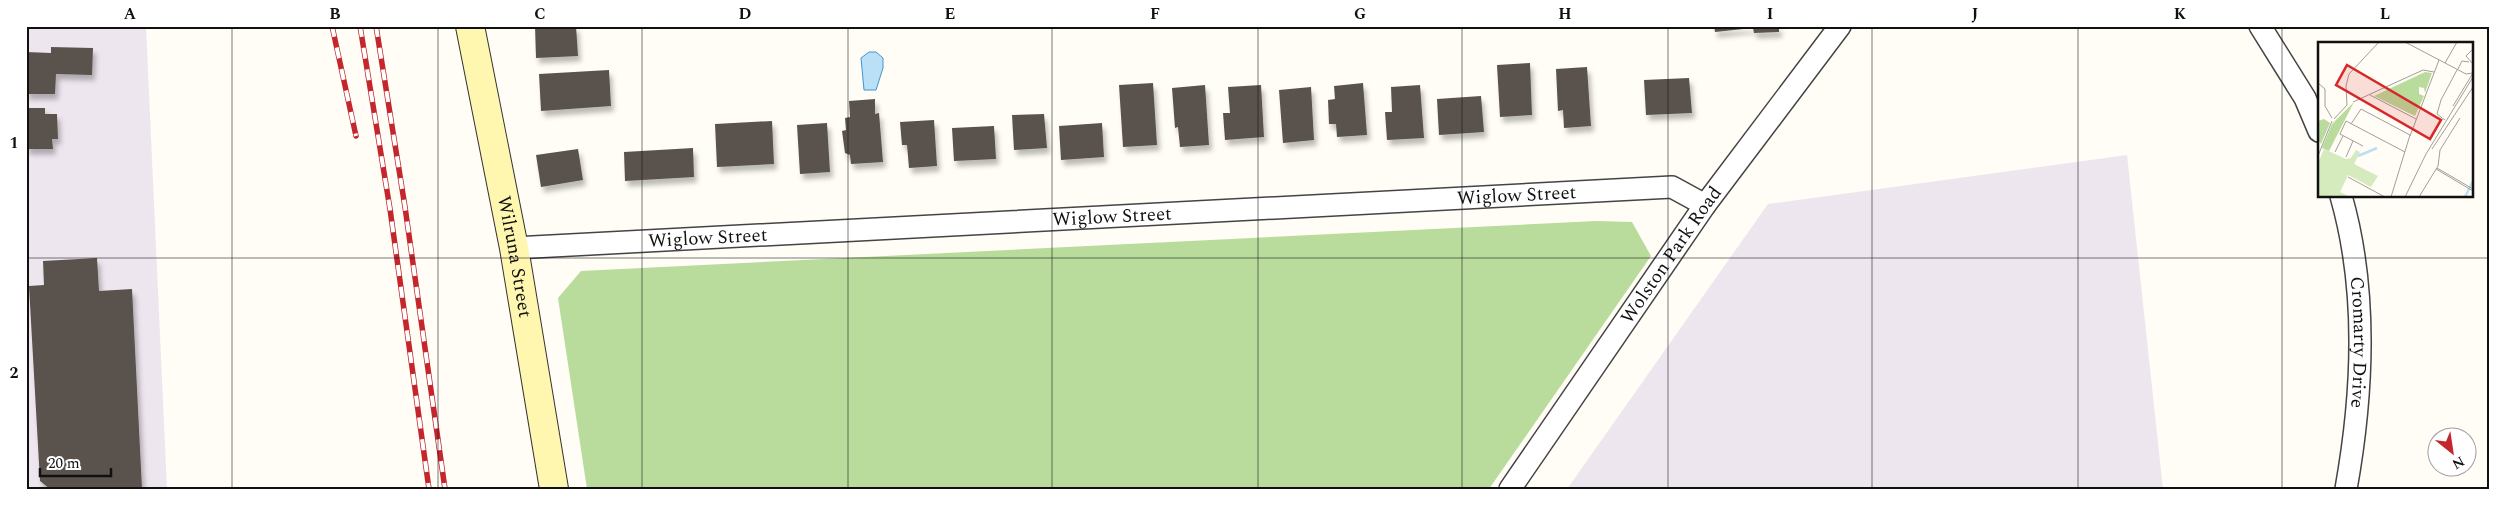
<svg xmlns="http://www.w3.org/2000/svg" width="2515" height="515" viewBox="0 0 2515 515" font-family="Spectral,serif">
	<defs>
		<filter id="shadow"><feDropShadow dx="3" dy="5.5" stdDeviation="2.5" flood-color="#0004"/></filter>
	</defs>
	<rect width="100%" height="100%" fill="#fffdf5"/>
	<!-- industrial -->
	<path fill="#eee6ef" d="M 26,26 L 146,26 L 167,489 L 26,489 Z
		M 2127,155 L 2163,489 L 1567,489 L 1768,204 Z"/>
	<!-- forest -->
	<path fill="#b9dc9c" d="M 1596,221 L 1632,222 L 1651,256 L 1489,489 L 587,489 L 558,298 L 581,271 Z"/>
	<!-- water -->
	<path fill="#b9e0f7" stroke="#3f96cf" d="M 869,52 L 876,52 L 883,58 L 883,68 L 876,90 L 864,90 L 861,58 Z"/>
	<!-- building -->
	<path fill="#5a524d" filter="url(#shadow)" d="M 535,26 L 576,26 L 578,56 L 536,58 Z
		M 1714,26 L 1779,26 L 1779,32 L 1754,33 L 1753,28 L 1715,32 Z
		M 51,47 L 93,48 L 92,75 L 56,74 L 55,94 L 26,94 L 26,52 L 51,53 Z
		M 1530,63 L 1532,115 L 1500,117 L 1497,65 Z
		M 1587,67 L 1591,126 L 1564,128 L 1563,110 L 1558,111 L 1556,69 Z
		M 609,70 L 611,106 L 541,111 L 539,74 Z
		M 1689,78 L 1692,113 L 1646,115 L 1644,80 Z
		M 1153,83 L 1157,145 L 1123,147 L 1119,85 Z
		M 1363,83 L 1367,135 L 1337,137 L 1336,124 L 1329,124 L 1328,100 L 1335,99 L 1334,86 Z
		M 1205,85 L 1209,145 L 1180,147 L 1178,127 L 1175,128 L 1172,88 Z
		M 1261,85 L 1264,137 L 1225,140 L 1223,113 L 1230,113 L 1228,87 Z
		M 1420,85 L 1424,138 L 1387,140 L 1385,112 L 1392,112 L 1391,87 Z
		M 1311,87 L 1314,140 L 1283,143 L 1279,90 Z
		M 1481,96 L 1484,132 L 1439,135 L 1437,99 Z
		M 875,99 L 875,114 L 879,113 L 883,162 L 851,164 L 850,155 L 845,153 L 842,131 L 846,130 L 845,118 L 850,117 L 849,101 Z
		M 26,108 L 45,108 L 45,114 L 57,114 L 58,139 L 52,139 L 53,149 L 26,149 Z
		M 1044,114 L 1047,148 L 1014,150 L 1012,115 Z
		M 934,120 L 937,166 L 909,168 L 907,145 L 902,145 L 900,122 Z
		M 772,121 L 774,164 L 717,167 L 715,124 Z
		M 827,123 L 830,172 L 800,174 L 797,125 Z
		M 1102,123 L 1104,157 L 1061,160 L 1059,126 Z
		M 994,126 L 996,159 L 954,161 L 952,128 Z
		M 693,148 L 694,177 L 625,181 L 624,152 Z
		M 578,149 L 583,180 L 541,187 L 536,155 Z
		M 97,258 L 99,291 L 132,289 L 142,489 L 50,489 L 40,481 L 29,286 L 44,285 L 43,261 Z"/>
	<g fill="none" stroke-linecap="round" stroke-linejoin="round">
		<defs>
			<g id="street">
				<path d="M 2260,26 L 2305,98 L 2319,131"/>
				<path id="s1" d="M 2341,196 C 2368,290 2363,394 2346,489"/>
				<path id="s2" d="M 514,248 L 1672,187 L 1705,205"/>
				<path id="s3" d="M 1510,489 L 1705,205 L 1840,26"/>
			</g>
			<g id="secondary">
				<path id="s4" d="M 470,26 L 514,248 L 554,489"/>
			</g>
		</defs>
		<!-- street casing -->
		<use href="#street" stroke="#444" stroke-width="24"/>
		<!-- secondary casing -->
		<use href="#secondary" stroke="#333" stroke-width="30"/>
		<!-- street -->
		<use href="#street" stroke="#fff" stroke-width="21"/>
		<!-- secondary -->
		<use href="#secondary" stroke="#fff6b0" stroke-width="28"/>
		<defs>
			<path id="rail" d="M 332,26 L 356,136
				M 360,26 L 390,209 L 429,489
				M 376,26 L 405,207 L 445,489"/>
		</defs>
		<!-- rail casing -->
		<use href="#rail" stroke="#c4262e" stroke-width="5.5"/>
		<!-- rail -->
		<use href="#rail" stroke="#fff" stroke-width="4" stroke-dasharray="11" stroke-linecap="butt"/>
	</g>
	<!-- grid -->
	<path fill="none" stroke="#111" stroke-width="1" stroke-opacity="0.55" d="M 232,26 L 232,489M 438,26 L 438,489M 642,26 L 642,489M 848,26 L 848,489M 1052,26 L 1052,489M 1258,26 L 1258,489M 1462,26 L 1462,489M 1668,26 L 1668,489M 1872,26 L 1872,489M 2078,26 L 2078,489M 2282,26 L 2282,489M 26,258 L 2489,258"/>
	<g text-anchor="middle" dominant-baseline="central" stroke-width="5" stroke-linejoin="round" paint-order="stroke">
		<!-- street labels -->
		<g font-size="19" fill="#111" stroke="#fff">
			<text stroke="none"><textPath href="#s2" startOffset="1004">Wiglow Street</textPath></text>
			<text stroke="none"><textPath href="#s2" startOffset="599">Wiglow Street</textPath></text>
			<text stroke="none"><textPath href="#s2" startOffset="194">Wiglow Street</textPath></text>
			<text stroke="none"><textPath href="#s3" startOffset="284">Wolston Park Road</textPath></text>
			<text stroke="none"><textPath href="#s4" startOffset="235">Wilruna Street</textPath></text>
			<text stroke="none"><textPath href="#s1" startOffset="148">Cromarty Drive</textPath></text>
		</g>
	</g>
	<!-- overview -->
	<g transform="translate(2318 42)">
		<rect width="155" height="155" fill="#fffdf5"/>
		<path d="M 6,107 L 28,117 L 33,116 L 38,108 L 42,110 L 36,122 L 60,134 L 53,145 L 30,133 L 22,150 L 32,155 L 0,155 L 0,121 Z" fill="#d5ebbd"/>
		<path d="M 107,30 L 114,31 L 107,51 L 106,46 L 101,45 L 101,52 L 106,54 L 97,74 L 56,54 ZM 36,60 L 11,109 L 4,106 L 14,82 ZM 6,77 L 12,81 L 3,102 L 0,98 L 0,79 Z" fill="#b9dc9c"/>
		<path fill="none" stroke="#b9e0f7" stroke-width="2.5" d="M 40,114 L 59,106M 147,155 L 155,139"/>
		<path fill="none" stroke="#a09f9a" stroke-width="1" d="M 87,0 L 148,32 L 155,31M 155,7 L 148,14 L 155,22M 127,21 L 139,0M 140,27 L 144,19 L 151,20M 0,41 L 7,47 L 7,64 L 14,76M 52,53 L 98,77M 35,60 L 105,28 L 116,30M 135,64 L 155,31M 16,77 L 29,63 L 28,44 L 31,32 L 61,0M 127,78 L 119,72 L 123,58 L 139,28M 33,82 L 43,67 L 92,93M 92,94 L 121,18M 45,104 L 22,92 L 28,79 L 87,110M 114,107 L 155,45M 17,110 L 25,94M 0,114 L 14,79M 28,115 L 35,99M 119,126 L 155,147M 118,127 L 155,149M 30,135 L 67,155M 73,155 L 92,93M 87,155 L 108,112 L 155,35M 101,155 L 120,124 L 122,108 L 142,76"/>
		<path fill="#d62828" fill-opacity="0.15" stroke="#d62828" stroke-width="2.5" d="M 29,23 L 123,78 L 112,97 L 18,43 Z"/>
		<rect width="155" height="155" fill="none" stroke="#111" stroke-width="2.5"/>
	</g>
	<!-- border -->
	<rect width="2515" height="515" fill="none" stroke="#ffffff" stroke-width="55"/>
	<!-- north arrow -->
	<g transform="translate(2452 452) rotate(150)"><circle r="24" fill="#ffffff" stroke="#a0a0a0"/>
	<path d="M0-4L9 19L0 12L-9 19Z" fill="#c4262e"/>
	<text y="-8" font-size="14" font-weight="bold" text-anchor="middle" fill="#111111">N</text>
	</g>
	<!-- scale -->
	<path d="M40 468v8h71v-8" fill="none" stroke="#111111" stroke-width="2.5"/>
	<text x="48" y="468" font-size="15" fill="#111111" stroke="#ffffff" stroke-width="4" paint-order="stroke">20 m</text>
	<rect x="28" y="28" width="2460" height="460" fill="none" stroke="#111" stroke-width="2"/>
	<g font-size="16" text-anchor="middle" font-weight="bold" fill="#111">
		<text x="130" y="19">A</text>
		<text x="335" y="19">B</text>
		<text x="540" y="19">C</text>
		<text x="745" y="19">D</text>
		<text x="950" y="19">E</text>
		<text x="1155" y="19">F</text>
		<text x="1360" y="19">G</text>
		<text x="1565" y="19">H</text>
		<text x="1770" y="19">I</text>
		<text x="1975" y="19">J</text>
		<text x="2180" y="19">K</text>
		<text x="2385" y="19">L</text>
		<text x="14" y="148">1</text>
		<text x="14" y="378">2</text>
	</g>
</svg>
